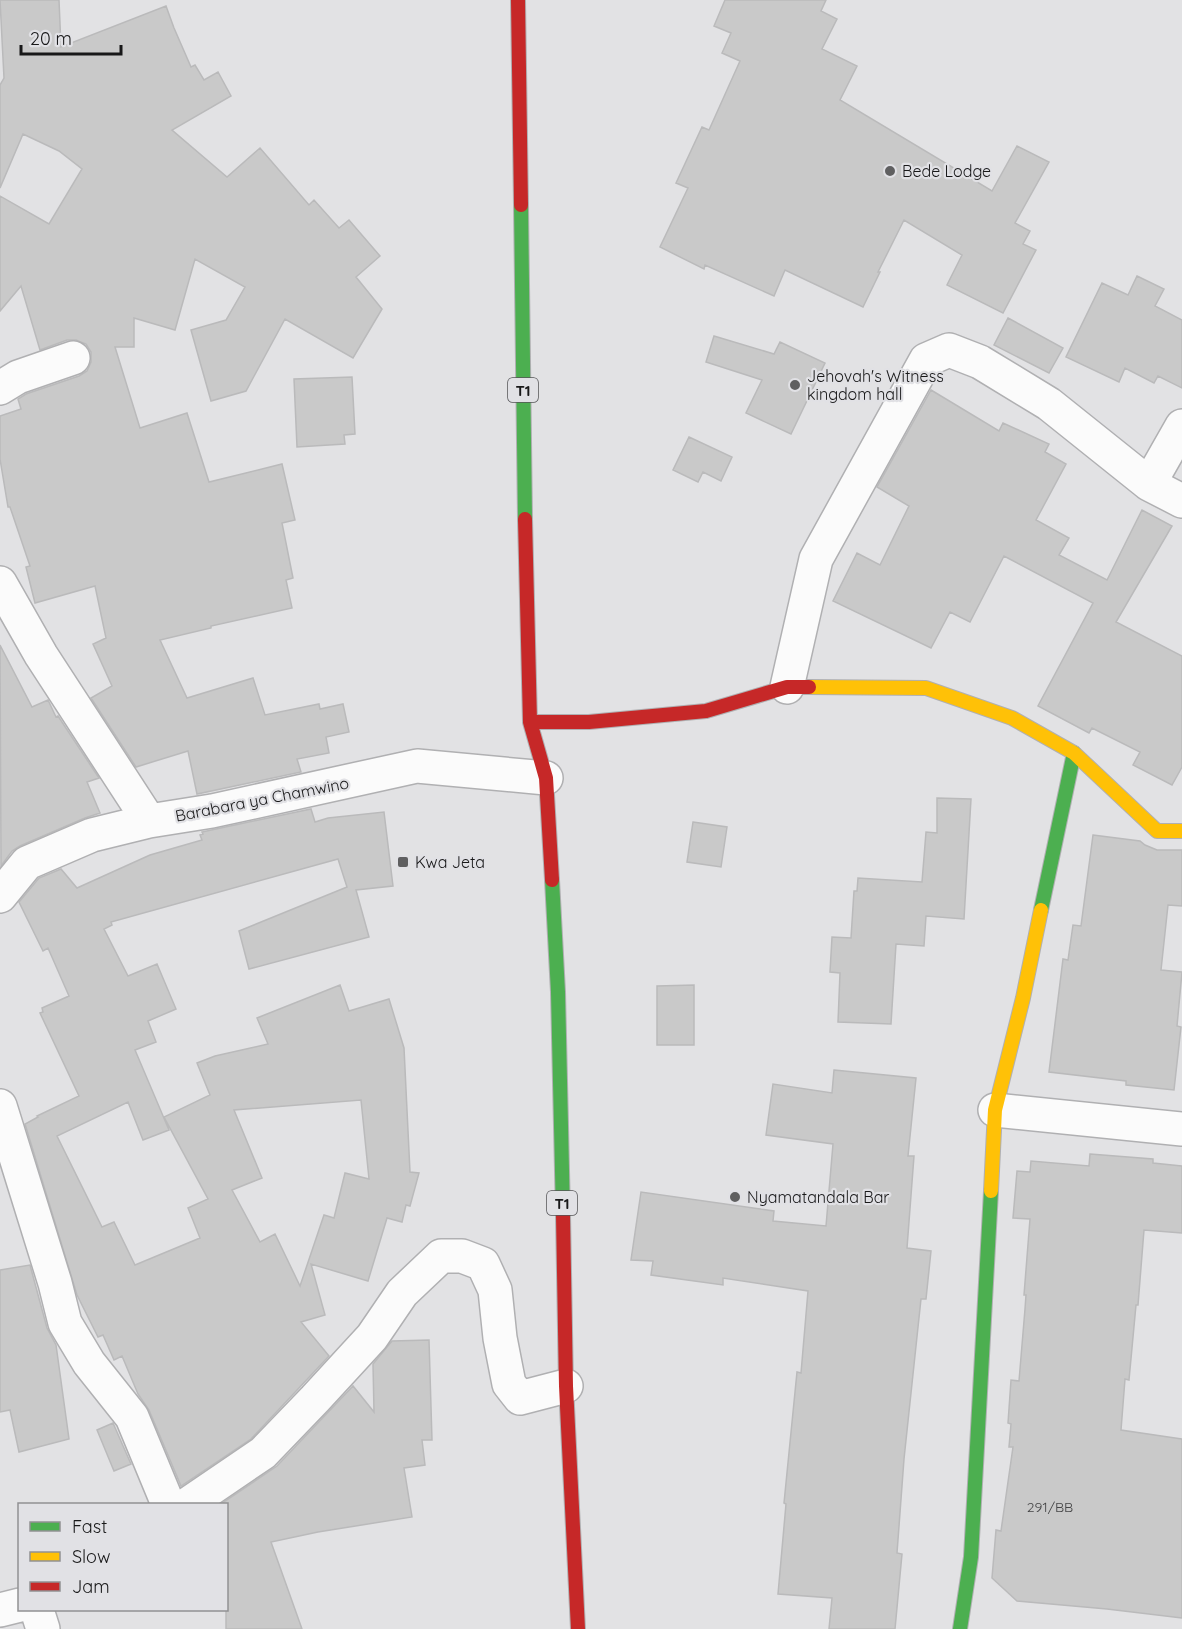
<svg xmlns="http://www.w3.org/2000/svg" width="1182" height="1629" viewBox="0 0 1182 1629" font-family="Quicksand,sans-serif">
	<rect width="100%" height="100%" fill="#e2e2e4"/>
	<!-- building -->
	<path fill="#c9c9c9" stroke="#bababb" stroke-width="1.5" fill-rule="evenodd" d="M 0,0 L 59,0 L 61,47 L 166,6 L 174,28 L 191,67 L 195,65 L 204,80 L 218,72 L 231,96 L 172,130 L 227,177 L 260,148 L 309,205 L 314,200 L 339,228 L 349,220 L 380,256 L 356,277 L 382,309 L 353,358 L 285,319 L 246,391 L 211,401 L 191,330 L 226,320 L 245,287 L 195,259 L 175,330 L 134,318 L 134,347 L 115,347 L 140,428 L 187,413 L 209,482 L 282,464 L 295,520 L 282,523 L 293,578 L 286,580 L 292,608 L 211,626 L 211,628 L 160,640 L 187,698 L 253,678 L 265,715 L 319,704 L 320,709 L 343,704 L 349,732 L 326,737 L 329,753 L 297,759 L 301,772 L 197,794 L 188,751 L 136,767 L 91,698 L 112,686 L 93,644 L 106,638 L 95,586 L 35,603 L 26,567 L 30,566 L 10,507 L 8,507 L 0,459 L 0,416 L 21,409 L 18,399 L 26,394 L 79,376 L 87,371 L 91,362 L 91,352 L 86,344 L 76,340 L 67,340 L 40,350 L 21,286 L 0,311 L 0,196 L 49,224 L 82,169 L 59,151 L 23,134 L 0,188 L 0,85 L 4,78 Z
		M 725,0 L 826,0 L 821,11 L 837,19 L 822,49 L 857,66 L 840,100 L 992,191 L 1017,146 L 1049,162 L 1015,223 L 1030,231 L 1023,244 L 1036,250 L 1003,313 L 947,285 L 962,255 L 904,220 L 878,272 L 880,272 L 863,307 L 785,270 L 774,296 L 705,265 L 704,269 L 660,247 L 688,188 L 676,183 L 702,127 L 709,130 L 740,61 L 722,53 L 731,33 L 714,26 Z
		M 1137,276 L 1164,289 L 1155,306 L 1182,320 L 1182,388 L 1158,376 L 1154,383 L 1125,368 L 1119,382 L 1066,357 L 1102,283 L 1128,295 Z
		M 1008,318 L 1063,348 L 1049,373 L 994,345 Z
		M 714,336 L 774,354 L 780,342 L 825,363 L 791,434 L 746,413 L 762,380 L 706,362 Z
		M 352,377 L 355,434 L 344,435 L 345,444 L 297,447 L 294,379 Z
		M 931,390 L 999,431 L 1003,423 L 1049,444 L 1045,452 L 1066,464 L 1036,520 L 1069,538 L 1059,555 L 1107,580 L 1142,510 L 1172,526 L 1116,622 L 1182,656 L 1182,767 L 1172,785 L 1133,765 L 1140,752 L 1092,728 L 1089,733 L 1038,706 L 1093,603 L 1004,556 L 970,622 L 950,612 L 931,648 L 833,601 L 857,553 L 880,565 L 909,506 L 877,487 Z
		M 689,437 L 732,457 L 721,481 L 703,472 L 698,482 L 673,470 Z
		M 0,645 L 32,707 L 48,700 L 56,717 L 58,716 L 99,778 L 87,782 L 100,813 L 85,818 L 20,846 L 12,851 L 1,866 Z
		M 937,798 L 971,799 L 964,919 L 926,916 L 924,946 L 896,944 L 891,1024 L 838,1022 L 840,973 L 830,972 L 832,937 L 851,938 L 854,891 L 857,891 L 858,878 L 922,882 L 926,832 L 937,833 Z
		M 311,809 L 315,822 L 328,818 L 384,812 L 393,886 L 356,890 L 369,937 L 249,969 L 239,931 L 347,887 L 338,859 L 111,922 L 112,925 L 104,929 L 128,976 L 157,964 L 176,1009 L 148,1021 L 156,1042 L 135,1050 L 169,1130 L 143,1140 L 128,1102 L 57,1136 L 102,1227 L 114,1222 L 135,1265 L 200,1238 L 188,1208 L 208,1199 L 164,1117 L 210,1095 L 197,1063 L 215,1056 L 268,1044 L 257,1018 L 340,985 L 349,1011 L 389,999 L 404,1048 L 410,1172 L 419,1173 L 410,1206 L 406,1205 L 402,1222 L 387,1218 L 368,1281 L 311,1264 L 325,1315 L 301,1322 L 329,1356 L 251,1439 L 181,1486 L 149,1410 L 138,1394 L 122,1356 L 114,1360 L 103,1335 L 98,1337 L 77,1295 L 25,1124 L 38,1117 L 37,1116 L 79,1096 L 40,1013 L 43,1012 L 42,1008 L 69,996 L 48,948 L 43,951 L 19,902 L 39,878 L 61,869 L 77,888 L 150,855 L 202,840 L 200,835 L 203,834 L 202,832 ZM 361,1100 L 369,1179 L 345,1173 L 334,1218 L 324,1215 L 300,1286 L 275,1234 L 260,1242 L 232,1190 L 262,1178 L 234,1110 Z
		M 693,822 L 727,827 L 721,867 L 687,862 Z
		M 1093,835 L 1140,841 L 1145,845 L 1157,850 L 1182,850 L 1182,906 L 1168,905 L 1161,970 L 1182,972 L 1177,1026 L 1181,1027 L 1174,1090 L 1126,1085 L 1126,1081 L 1049,1072 L 1063,959 L 1068,960 L 1073,925 L 1081,926 Z
		M 694,985 L 694,1045 L 657,1045 L 657,986 Z
		M 834,1070 L 916,1078 L 908,1156 L 914,1156 L 907,1248 L 931,1251 L 926,1299 L 921,1299 L 904,1459 L 897,1553 L 902,1554 L 895,1629 L 829,1629 L 832,1598 L 778,1594 L 786,1504 L 784,1503 L 797,1372 L 801,1373 L 808,1291 L 723,1278 L 723,1285 L 651,1275 L 653,1261 L 631,1260 L 641,1192 L 774,1211 L 773,1221 L 826,1226 L 833,1144 L 766,1135 L 773,1084 L 832,1093 Z
		M 1090,1154 L 1153,1159 L 1153,1163 L 1182,1166 L 1182,1233 L 1144,1230 L 1138,1305 L 1136,1305 L 1129,1380 L 1125,1379 L 1121,1430 L 1182,1439 L 1182,1618 L 1107,1609 L 1017,1601 L 992,1578 L 996,1530 L 1001,1531 L 1013,1447 L 1009,1447 L 1011,1424 L 1008,1423 L 1011,1380 L 1019,1381 L 1025,1309 L 1026,1295 L 1024,1295 L 1030,1219 L 1013,1218 L 1017,1171 L 1030,1172 L 1031,1161 L 1089,1166 Z
		M 30,1265 L 47,1328 L 56,1345 L 69,1439 L 19,1452 L 10,1410 L 0,1412 L 0,1270 Z
		M 429,1340 L 432,1440 L 422,1440 L 425,1465 L 404,1468 L 412,1517 L 318,1532 L 271,1542 L 302,1629 L 226,1629 L 226,1504 L 221,1504 L 277,1466 L 353,1386 L 374,1412 L 373,1364 L 392,1341 Z
		M 113,1423 L 131,1464 L 114,1471 L 97,1430 Z"/>
	<g fill="none" stroke-linecap="round" stroke-linejoin="round">
		<defs>
			<path id="street" d="M 0,388 L 18,377 L 73,358
				M 1149,484 L 1182,501
				M 0,583 L 41,655 L 149,821
				M 787,687 L 816,559 L 926,360 L 949,350 L 980,362 L 1049,404 L 1149,484 L 1182,426
				M 0,896 L 27,863 L 92,835 L 149,821 L 212,811 L 417,766 L 546,778
				M 0,1106 L 55,1283 L 65,1323 L 89,1363 L 132,1417 L 168,1504
				M 995,1110 L 1182,1129
				M 188,1504 L 263,1453 L 315,1399 L 372,1337 L 402,1293 L 441,1256 L 462,1256 L 483,1264 L 495,1290 L 500,1338 L 509,1384 L 520,1398 L 566,1386
				M 0,1610 L 20,1605
				M 37,1610 L 43,1629"/>
			<path id="fast" d="M 521,205 L 525,519
				M 552,880 L 558,992 L 563,1215
				M 1041,910 L 1074,753
				M 960,1629 L 971,1557 L 991,1191"/>
			<path id="slow" d="M 809,687 L 926,688 L 1012,718 L 1074,753 L 1157,831 L 1182,831
				M 991,1191 L 995,1110 L 1023,998 L 1041,910"/>
			<path id="jam" d="M 518,0 L 521,205
				M 525,519 L 530,722 L 546,778 L 552,880
				M 530,722 L 589,722 L 706,711 L 787,687 L 809,687
				M 563,1215 L 566,1386 L 578,1629"/>
		</defs>
		<!-- street casing -->
		<use href="#street" stroke="#b0b0b2" stroke-width="36"/>
		<!-- fast casing -->
		<use href="#fast" stroke="#b0b0b2" stroke-width="16"/>
		<!-- slow casing -->
		<use href="#slow" stroke="#b0b0b2" stroke-width="16"/>
		<!-- jam casing -->
		<use href="#jam" stroke="#b0b0b2" stroke-width="16"/>
		<!-- street -->
		<use href="#street" stroke="#fbfbfb" stroke-width="33"/>
		<!-- fast -->
		<use href="#fast" stroke="#4caf50" stroke-width="14"/>
		<!-- slow -->
		<use href="#slow" stroke="#ffc107" stroke-width="14"/>
		<!-- jam -->
		<use href="#jam" stroke="#c62828" stroke-width="14"/>
	</g>
	<!-- markers -->
	<g fill="#5f5f60" stroke="#e1e1e5" stroke-width="2">
		<circle cx="890" cy="171" r="6"/>
		<circle cx="795" cy="385" r="6"/>
		<rect x="397" y="856" width="12" height="12" rx="3"/>
		<circle cx="735" cy="1197" r="6"/>
	</g>
	<g text-anchor="middle" dominant-baseline="central" stroke-width="4.5" stroke-linejoin="round" paint-order="stroke">
		<!-- number labels -->
		<g font-size="14" fill="#454546">
			<text x="1050" y="1507">291/BB</text>
		</g>
		<!-- shield labels -->
		<g fill="#e1e1e5" stroke="#545456" stroke-width="1.5">
			<rect x="508" y="378" width="30" height="24" rx="4.5"/>
			<rect x="547" y="1191" width="30" height="24" rx="4.5"/>
		</g>
		<g font-size="15" font-weight="bold" fill="#181819">
			<text x="523" y="390">T1</text>
			<text x="562" y="1203">T1</text>
		</g>
		<!-- poi labels -->
		<g font-size="16" fill="#181819" stroke="#e1e1e5" text-anchor="start">
			<text x="902" y="171">Bede Lodge</text>
			<text x="807" y="376">Jehovah's Witness<tspan x="807" dy="18">kingdom hall</tspan></text>
			<text x="415" y="862">Kwa Jeta</text>
			<text x="747" y="1197">Nyamatandala Bar</text>
		</g>
		<!-- street labels -->
		<g font-size="16" fill="#181819" stroke="#e1e1e5">
			<text transform="translate(262 799) rotate(-11)">Barabara ya Chamwino</text>
		</g>
	</g>
	<!-- legend -->
	<rect x="18" y="1503" width="210" height="108" fill="#e1e1e5" stroke="#919193" stroke-width="1.5"/>
	<rect x="30" y="1522" width="30" height="9" fill="#4caf50" stroke="#919193" stroke-width="1.5"/>
	<text x="72" y="1533" font-size="18" fill="#181819">Fast</text>
	<rect x="30" y="1552" width="30" height="9" fill="#ffc107" stroke="#919193" stroke-width="1.5"/>
	<text x="72" y="1563" font-size="18" fill="#181819">Slow</text>
	<rect x="30" y="1582" width="30" height="9" fill="#c62828" stroke="#919193" stroke-width="1.5"/>
	<text x="72" y="1593" font-size="18" fill="#181819">Jam</text>
	<!-- scale -->
	<path d="M21 45v9h100v-9" fill="none" stroke="#181819" stroke-width="3"/>
	<text x="30" y="45" font-size="18" fill="#181819" stroke="#e1e1e5" stroke-width="4.5" paint-order="stroke">20 m</text>
</svg>
